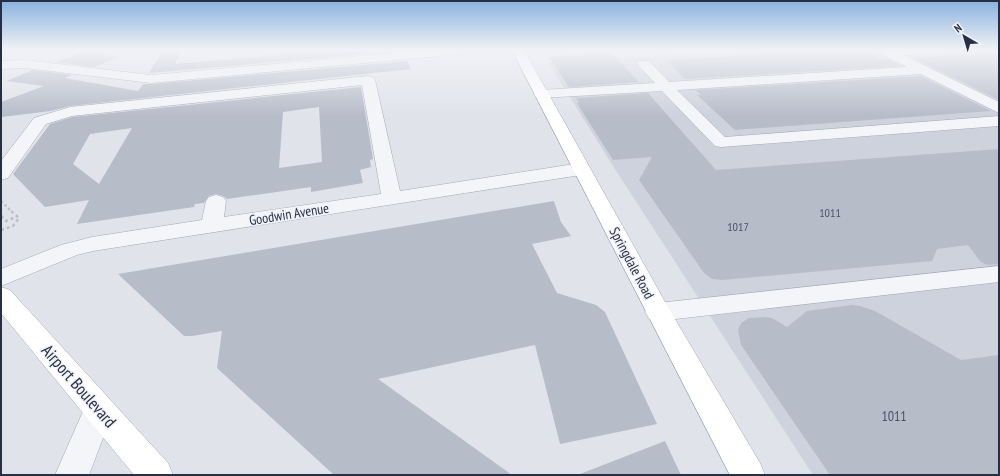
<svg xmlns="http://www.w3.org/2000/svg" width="1000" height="476" viewBox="0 0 1000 476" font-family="'PT Sans Narrow',sans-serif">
	<rect width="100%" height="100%" fill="#e0e3ea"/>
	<!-- built -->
	<path fill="#ced2dd" d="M 758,50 L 999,50 L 999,475 L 813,475 L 613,166 L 548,62 Z"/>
	<!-- building -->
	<path fill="#b7bcc9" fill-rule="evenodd" d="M 72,50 L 84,51 L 119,57 L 94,67 L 56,62 L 74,56 Z
		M 163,50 L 182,50 L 175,64 L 285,54 L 286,50 L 402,51 L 149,73 Z
		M 853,50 L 861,50 L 882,60 L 890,60 L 901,66 L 685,79 L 666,60 Z
		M 611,52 L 639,82 L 569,87 L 549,57 Z
		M 999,53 L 999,100 L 913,58 L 982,54 Z
		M 407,61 L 411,69 L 70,106 L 51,111 L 1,117 L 1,102 L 44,86 L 6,81 L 33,70 L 72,75 L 65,78 L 138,91 L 143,84 L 151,84 Z
		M 921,76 L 991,111 L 735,130 L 697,95 L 701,95 L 696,90 Z
		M 361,87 L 373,159 L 370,160 L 371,167 L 360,170 L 363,183 L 311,192 L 311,187 L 227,199 L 223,196 L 216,194 L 209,196 L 204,203 L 195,204 L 194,207 L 77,224 L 89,200 L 45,207 L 13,174 L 50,124 L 72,117 ZM 319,107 L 322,162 L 279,168 L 283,112 ZM 132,128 L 99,184 L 73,164 L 90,134 Z
		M 648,93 L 716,170 L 999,149 L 999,264 L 987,265 L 983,263 L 979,260 L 968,245 L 937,249 L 932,261 L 722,280 L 712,279 L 704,273 L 639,180 L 652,157 L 613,160 L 577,103 L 579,102 L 576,98 Z
		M 554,201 L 561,222 L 571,236 L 532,244 L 557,293 L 596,305 L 605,312 L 657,424 L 560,444 L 535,345 L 378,379 L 512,475 L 334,475 L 217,368 L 222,331 L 192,336 L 184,336 L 118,274 Z
		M 852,305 L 860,306 L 875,311 L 961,360 L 999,355 L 999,475 L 830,475 L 741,345 L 738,330 L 741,323 L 749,318 L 764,317 L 772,318 L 787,327 L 807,311 Z
		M 665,441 L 681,475 L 580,475 L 580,474 Z"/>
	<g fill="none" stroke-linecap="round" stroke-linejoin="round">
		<defs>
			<path id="minor" d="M 426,50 L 467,50 L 465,53 L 461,54 L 151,83 L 25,68 L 1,69 L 1,61 L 25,60 L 151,75 Z
				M 883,50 L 941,50 L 939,53 L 935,54 L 903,55 L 999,102 L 999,113 L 921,74 L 677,90 L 725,137 L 999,116 L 999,126 L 721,147 L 715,146 L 662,91 L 541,98 L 536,97 L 534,94 L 536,91 L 541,90 L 655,83 L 637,64 L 639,61 L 649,61 L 669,82 L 907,67 L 883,55 L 881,52 Z
				M 368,76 L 373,77 L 375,80 L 400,191 L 581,163 L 588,165 L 590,169 L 588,173 L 581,175 L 93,251 L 77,255 L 1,286 L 1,269 L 61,245 L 92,237 L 202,220 L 206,201 L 209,197 L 216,195 L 223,197 L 226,201 L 224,217 L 381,194 L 362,85 L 72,116 L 46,124 L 8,178 L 1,180 L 1,161 L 34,118 L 70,107 Z
				M 999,266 L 999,282 L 658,321 L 649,319 L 645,312 L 649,305 L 658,303 Z
				M 99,396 L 110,400 L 114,409 L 89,475 L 55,475 L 88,400 Z"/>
			<path id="major" d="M 512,50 L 524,50 L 669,309 L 760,463 L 765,475 L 730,475 Z
				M 1,287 L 10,290 L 168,463 L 173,475 L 134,475 L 1,313 Z"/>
		</defs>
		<!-- minor casing -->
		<use href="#minor" stroke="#a5a9b5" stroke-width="1"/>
		<!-- major casing -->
		<use href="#major" stroke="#9ea6b7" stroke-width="1"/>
		<!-- path-far1 -->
		<path stroke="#babec6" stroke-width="2" stroke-dasharray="2.5 2.5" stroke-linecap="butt" d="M 1,201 L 10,210"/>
		<!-- path -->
		<path stroke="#babec6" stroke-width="2.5" stroke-dasharray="3 3" stroke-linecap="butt" d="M 1,216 L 6,221 L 18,216
			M 1,230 L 13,226 L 19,218 L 9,209"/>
		<!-- minor -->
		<use href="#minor" fill="#f3f5f8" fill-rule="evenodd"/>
		<!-- major -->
		<use href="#major" fill="#fff" fill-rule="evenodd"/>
	</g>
	<!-- sky -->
	<linearGradient id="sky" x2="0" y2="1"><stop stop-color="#88b1de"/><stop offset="0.43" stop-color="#f1f2f6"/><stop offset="1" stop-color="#f1f2f6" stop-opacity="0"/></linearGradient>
	<rect width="1000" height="116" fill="url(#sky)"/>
	<g text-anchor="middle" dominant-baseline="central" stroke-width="3" stroke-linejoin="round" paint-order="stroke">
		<!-- number labels -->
		<g font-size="12" fill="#4b5265">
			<text x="830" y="212">1011</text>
			<text x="738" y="226">1017</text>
		</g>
		<!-- street labels -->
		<g font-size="14" fill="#272f44" stroke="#f0f2f8">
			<text transform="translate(289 214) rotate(-9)">Goodwin Avenue</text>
			<text transform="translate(632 263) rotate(62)">Springdale Road</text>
		</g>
		<!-- near-number labels -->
		<g font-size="14" fill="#4b5265">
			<text x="894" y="416">1011</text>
		</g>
		<!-- near-street labels -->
		<g font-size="17" fill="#272f44" stroke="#f0f2f8">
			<text transform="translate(79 386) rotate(49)">Airport Boulevard</text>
		</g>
	</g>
	<!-- border -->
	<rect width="1000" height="476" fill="none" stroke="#272f44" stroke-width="4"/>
	<!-- north arrow -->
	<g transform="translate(964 36) rotate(322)" stroke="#f0f2f8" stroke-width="3" paint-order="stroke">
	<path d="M0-3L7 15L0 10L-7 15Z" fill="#272f44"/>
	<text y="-6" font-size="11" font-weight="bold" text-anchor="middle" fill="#272f44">N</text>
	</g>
</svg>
